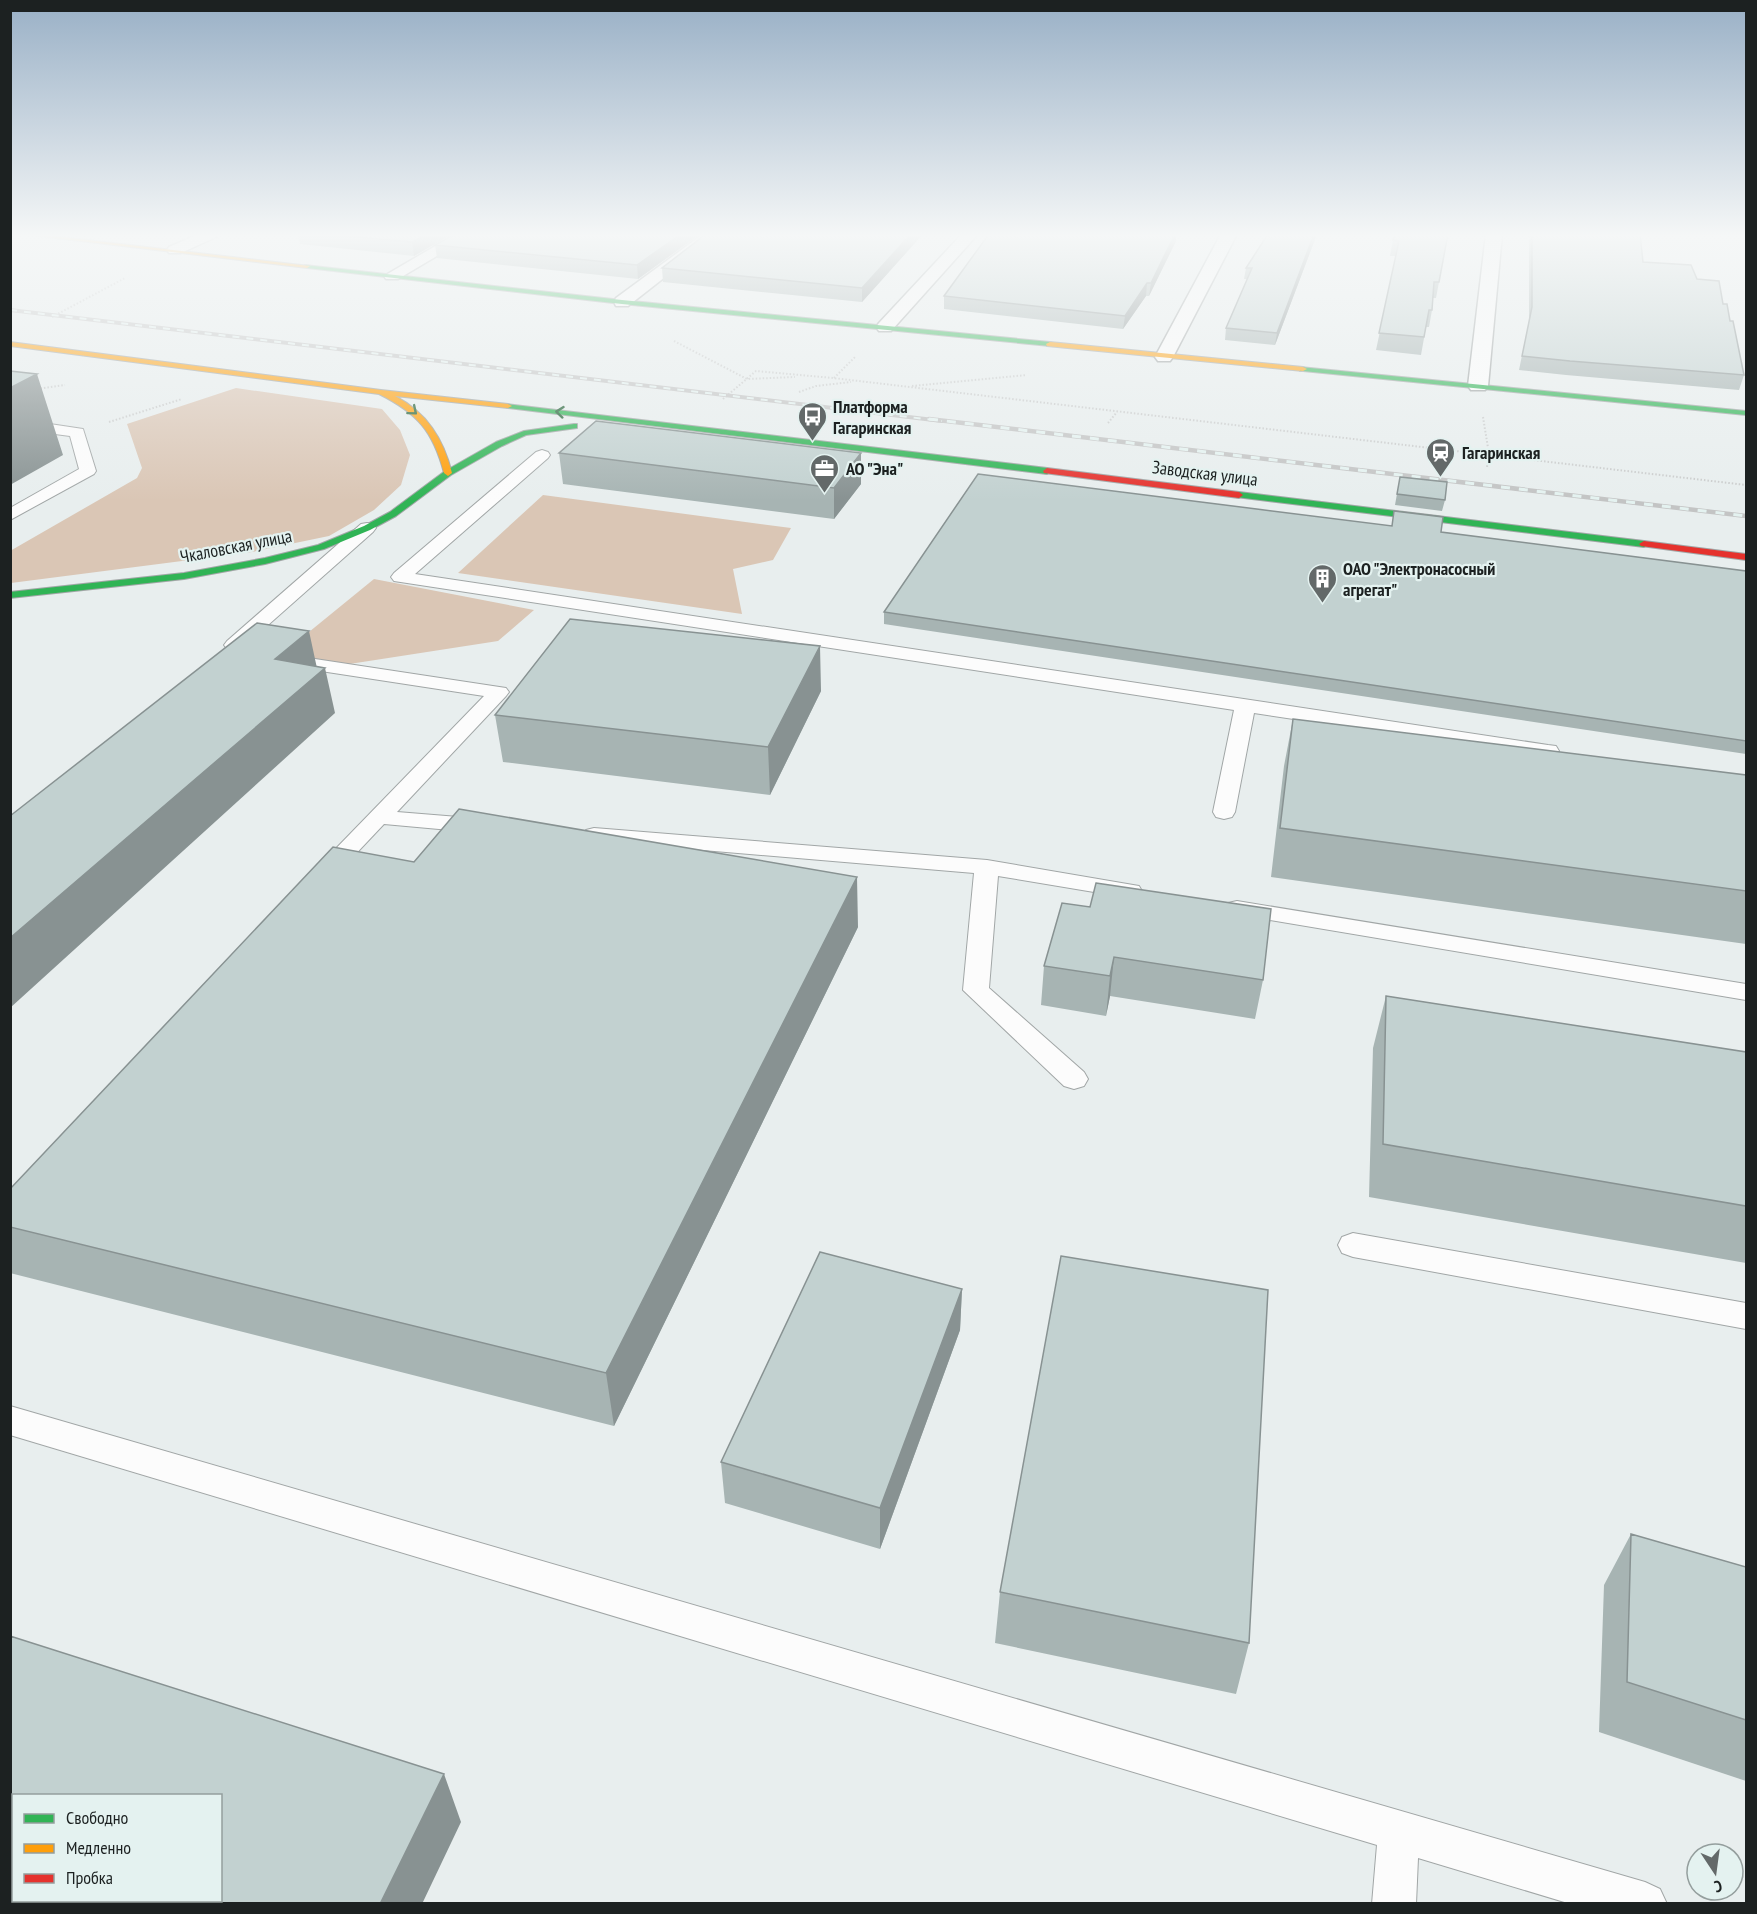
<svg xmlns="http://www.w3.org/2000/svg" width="1757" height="1914" viewBox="0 0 1757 1914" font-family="'PT Sans Narrow',sans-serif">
	<rect width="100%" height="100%" fill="#e8eeee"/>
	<!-- forest -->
	<path fill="#dac6b5" d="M 236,388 L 382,409 L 400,430 L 410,455 L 401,485 L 374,510 L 329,536 L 252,552 L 11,583 L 10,551 L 137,478 L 142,468 L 127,424 Z
		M 543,495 L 791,528 L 773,560 L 733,569 L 742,614 L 458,573 Z
		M 374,579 L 534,610 L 498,641 L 343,665 L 282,654 Z"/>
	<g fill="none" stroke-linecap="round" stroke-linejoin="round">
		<defs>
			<path id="lane" d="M 10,418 L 83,429 L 96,471 L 94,474 L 10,520 L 10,508 L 79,469 L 70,436 L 10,428 Z
				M 542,450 L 548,452 L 550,455 L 548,458 L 415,574 L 1548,745 L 1556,746 L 1559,751 L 1556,756 L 1548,757 L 1254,713 L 1235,812 L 1232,817 L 1224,819 L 1216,817 L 1213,812 L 1234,710 L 394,581 L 391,577 L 394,573 L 536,452 Z
				M 367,523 L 373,524 L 376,528 L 373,532 L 241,649 L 227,649 L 224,645 L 227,641 L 361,524 Z
				M 282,654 L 506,688 L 509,692 L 506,696 L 397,812 L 483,819 L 491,821 L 495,826 L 491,831 L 483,833 L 384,824 L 333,878 L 325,880 L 317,878 L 313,873 L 317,868 L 484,696 L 275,664 L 272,660 L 275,656 Z
				M 594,828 L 987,860 L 1139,886 L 1142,891 L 1139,896 L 1130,898 L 998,876 L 989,988 L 1084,1072 L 1088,1079 L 1084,1086 L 1074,1089 L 1064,1086 L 963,990 L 974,873 L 586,840 L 582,835 L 586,830 Z
				M 1237,901 L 1746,984 L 1746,1000 L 1228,913 L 1225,908 L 1228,903 Z
				M 1353,1233 L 1746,1303 L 1746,1329 L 1353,1257 L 1342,1253 L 1338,1245 L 1342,1237 Z
				M 10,1406 L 1645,1882 L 1660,1889 L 1667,1904 L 1571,1904 L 1418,1858 L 1416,1904 L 1372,1904 L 1377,1845 L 10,1435 Z"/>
			<path id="street" d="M 199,234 L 219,234 L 216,237 L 181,253 L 169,253 L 167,250 L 169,247 Z
				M 456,234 L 474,234 L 398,279 L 386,279 L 384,276 Z
				M 703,234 L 720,234 L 628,306 L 616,306 L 614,302 L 616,298 Z
				M 962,234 L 978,234 L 891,331 L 879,331 L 876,327 L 879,323 Z
				M 1221,234 L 1237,234 L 1173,357 L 1170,361 L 1158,361 L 1155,357 Z
				M 1486,234 L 1502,234 L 1488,386 L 1485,390 L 1471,390 L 1468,386 Z"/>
			<path id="fast" d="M 305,265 L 622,300 L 1050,342 L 1054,344 L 1050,346 L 622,304 L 307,268 Z
				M 1300,367 L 1746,411 L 1746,415 L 1303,371 L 1300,371 Z
				M 505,404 L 1047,468 L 1051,471 L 1047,474 L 508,408 L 504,406 Z
				M 574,424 L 577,424 L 577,428 L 526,435 L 502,446 L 451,475 L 396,516 L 370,530 L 324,549 L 265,564 L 184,579 L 10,598 L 10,592 L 184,573 L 265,558 L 318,545 L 364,526 L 390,512 L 445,471 L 496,442 L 524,431 Z
				M 1239,492 L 1644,541 L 1649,544 L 1644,547 L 1236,497 L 1236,493 Z"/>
			<path id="slow" d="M 21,234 L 36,234 L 310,266 L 307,268 Z
				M 10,342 L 381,390 L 508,404 L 512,406 L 508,408 L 395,396 C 427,413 443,438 452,473 L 448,476 L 444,473 C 433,431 417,413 379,394 L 10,346 Z
				M 1050,342 L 1303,367 L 1307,369 L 1303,371 L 1047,346 L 1046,344 Z"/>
			<path id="jam" d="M 1047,468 L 1239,492 L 1243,495 L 1239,498 L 1044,473 L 1043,471 Z
				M 1644,541 L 1746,554 L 1746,560 L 1641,546 L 1639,544 Z"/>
		</defs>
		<!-- lane casing -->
		<use href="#lane" stroke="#a1a6a6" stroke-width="2"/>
		<!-- street casing -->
		<use href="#street" stroke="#a1a6a6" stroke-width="3"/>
		<!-- fast casing -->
		<use href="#fast" stroke="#a1a6a6" stroke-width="2"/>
		<!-- slow casing -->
		<use href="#slow" stroke="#a1a6a6" stroke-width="2"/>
		<!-- jam casing -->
		<use href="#jam" stroke="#a1a6a6" stroke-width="2"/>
		<!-- path -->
		<path stroke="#cacccc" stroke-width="2" stroke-dasharray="1.5 2" stroke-linecap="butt" d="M 52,317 L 125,278
			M 674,341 L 747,379 L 795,377
			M 834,378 L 856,356
			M 912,386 L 1027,375
			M 37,389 L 65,385
			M 799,392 L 816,386 L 851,382
			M 723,399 L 756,371 L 833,378 L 1746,485
			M 1483,417 L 1489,454 L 1487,467
			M 109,422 L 182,399
			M 1108,423 L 1117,412"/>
		<!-- lane -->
		<use href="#lane" fill="#fcfcfc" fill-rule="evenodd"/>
		<!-- street -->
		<use href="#street" fill="#fcfcfc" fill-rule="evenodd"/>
		<!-- fast -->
		<use href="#fast" fill="#30b455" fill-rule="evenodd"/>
		<!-- slow -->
		<use href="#slow" fill="#ff9f0a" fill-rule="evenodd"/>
		<!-- jam -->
		<use href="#jam" fill="#e5322d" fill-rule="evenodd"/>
		<defs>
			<path id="rail-far1" d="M 10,310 L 942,421"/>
			<path id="rail" d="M 929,419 L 1746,516"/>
		</defs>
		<!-- rail-far1 casing -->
		<use href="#rail-far1" stroke="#c3c4c4" stroke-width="4"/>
		<!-- rail casing -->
		<use href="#rail" stroke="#c3c4c4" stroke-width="4.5"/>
		<!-- rail-far1 -->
		<use href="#rail-far1" stroke="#e4f2f0" stroke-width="2" stroke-dasharray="7" stroke-linecap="butt"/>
		<!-- rail -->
		<use href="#rail" stroke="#e4f2f0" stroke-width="3" stroke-dasharray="9" stroke-linecap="butt"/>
	</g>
	<!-- wall -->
	<path fill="#a7b4b3" d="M 298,234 L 452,234 L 414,256 L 300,244 Z
		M 700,234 L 638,279 L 437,258 L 435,245 Z
		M 706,234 L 923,234 L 862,302 L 663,282 L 662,268 Z
		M 1268,234 L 1317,234 L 1275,345 L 1225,340 L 1226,328 L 1247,279 L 1244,279 L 1246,268 Z
		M 1448,234 L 1436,298 L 1433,298 L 1432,310 L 1429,327 L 1426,327 L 1421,355 L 1376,350 L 1396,256 L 1390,256 L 1393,240 Z
		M 1529,234 L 1640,234 L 1643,262 L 1697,279 L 1723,304 L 1730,321 L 1744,375 L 1739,390 L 1566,375 L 1519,370 L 1529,321 Z
		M 1176,241 L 1149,296 L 1146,296 L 1123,329 L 944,309 L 944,296 Z
		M 559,453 L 861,453 L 861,484 L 834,519 L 563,484 Z
		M 1400,477 L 1445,500 L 1442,511 L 1395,505 Z
		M 1394,511 L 1441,532 L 1746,571 L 1746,754 L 884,624 L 884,612 L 1392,526 Z
		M 821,691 L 770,795 L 503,762 L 495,715 Z
		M 1293,719 L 1746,775 L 1746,944 L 1271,877 L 1284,766 Z
		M 414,862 L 858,927 L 614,1426 L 10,1273 L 10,1189 Z
		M 1062,903 L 1263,980 L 1255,1019 L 1110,996 L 1106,1016 L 1041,1005 L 1044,966 Z
		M 1386,996 L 1746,1052 L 1746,1263 L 1369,1197 L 1373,1048 Z
		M 962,1289 L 960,1330 L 880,1549 L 725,1503 L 721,1462 Z
		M 1631,1534 L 1746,1567 L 1746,1781 L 1599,1732 L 1604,1585 Z
		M 1000,1592 L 1249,1643 L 1236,1694 L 995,1643 Z"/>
	<!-- shaded-wall -->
	<path fill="#889292" d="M 427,234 L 452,234 L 414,256 L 412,242 Z
		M 681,234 L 700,234 L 638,279 L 637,265 Z
		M 911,234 L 923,234 L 862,302 L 862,288 Z
		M 1175,234 L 1176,234 L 1176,241 L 1149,296 L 1151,283 Z
		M 1314,234 L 1317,234 L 1275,345 L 1277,333 Z
		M 1147,283 L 1146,296 L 1123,329 L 1125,316 Z
		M 37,374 L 63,455 L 10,485 L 10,388 Z
		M 861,453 L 861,484 L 834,519 L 834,488 Z
		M 309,631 L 318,673 L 325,668 L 335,713 L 10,1008 L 10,938 L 275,659 Z
		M 820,646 L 821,691 L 770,795 L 768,747 Z
		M 857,877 L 858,927 L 614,1426 L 606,1373 Z
		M 1114,957 L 1110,996 L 1106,1016 L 1110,976 Z
		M 962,1289 L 960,1330 L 880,1549 L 880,1508 Z
		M 444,1774 L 461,1822 L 422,1904 L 380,1904 Z"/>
	<!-- building -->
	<path fill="#c2d1d0" stroke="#889292" stroke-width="1.5" fill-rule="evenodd" d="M 324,234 L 427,234 L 412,242 Z
		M 455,234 L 681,234 L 637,265 L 435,245 Z
		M 706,234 L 911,234 L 862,288 L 662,268 Z
		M 989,234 L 1175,234 L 1151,283 L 1147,283 L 1125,316 L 944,296 Z
		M 1268,234 L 1314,234 L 1277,333 L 1226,328 L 1252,268 L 1246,268 Z
		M 1396,234 L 1448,234 L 1439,282 L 1434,282 L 1432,310 L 1429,310 L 1424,337 L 1379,333 L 1399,241 L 1393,240 Z
		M 1532,234 L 1640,234 L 1643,262 L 1691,265 L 1697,279 L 1719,281 L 1723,304 L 1727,304 L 1730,321 L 1733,321 L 1744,375 L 1570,361 L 1522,356 L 1532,307 Z
		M 10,371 L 37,374 L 10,388 Z
		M 596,421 L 861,453 L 834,488 L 559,453 Z
		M 978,474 L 1392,526 L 1394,511 L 1443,517 L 1441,532 L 1746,571 L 1746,741 L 884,612 Z
		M 1400,477 L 1447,482 L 1445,500 L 1397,494 Z
		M 570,619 L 820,646 L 768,747 L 495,715 Z
		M 257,623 L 309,631 L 275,659 L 325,668 L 10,938 L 10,816 Z
		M 1293,719 L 1746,775 L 1746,891 L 1280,828 Z
		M 459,809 L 857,877 L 606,1373 L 10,1227 L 10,1189 L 333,847 L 414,862 Z
		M 1096,883 L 1271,909 L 1263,980 L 1114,957 L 1110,976 L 1044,966 L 1062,903 L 1090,907 Z
		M 1386,996 L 1746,1052 L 1746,1206 L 1383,1144 Z
		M 820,1252 L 962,1289 L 880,1508 L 721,1462 Z
		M 1061,1256 L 1268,1290 L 1249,1643 L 1000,1592 Z
		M 1631,1534 L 1746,1567 L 1746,1720 L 1627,1682 Z
		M 10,1636 L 444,1774 L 380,1904 L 10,1904 ZM 14,1796 L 220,1796 L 220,1900 L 14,1900 Z"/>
	<!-- one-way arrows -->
	<defs><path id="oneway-chevron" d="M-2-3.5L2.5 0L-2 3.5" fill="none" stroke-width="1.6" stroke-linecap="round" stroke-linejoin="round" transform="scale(1.5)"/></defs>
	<g stroke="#256338">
		<use href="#oneway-chevron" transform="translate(413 411) rotate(40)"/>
		<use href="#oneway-chevron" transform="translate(560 412) rotate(-174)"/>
	</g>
	<!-- sky -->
	<linearGradient id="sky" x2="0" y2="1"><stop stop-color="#99b0c6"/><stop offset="0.47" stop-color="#f5f7f7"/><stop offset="1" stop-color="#f5f7f7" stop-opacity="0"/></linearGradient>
	<rect width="1757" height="501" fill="url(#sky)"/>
	<!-- icons -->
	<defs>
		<symbol id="bus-pin" viewBox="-11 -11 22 30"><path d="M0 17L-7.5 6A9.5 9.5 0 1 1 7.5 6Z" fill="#636969" stroke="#e4f2f0"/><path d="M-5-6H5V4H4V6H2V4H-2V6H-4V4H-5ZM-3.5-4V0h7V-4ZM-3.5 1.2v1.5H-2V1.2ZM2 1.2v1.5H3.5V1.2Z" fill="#fff"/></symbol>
		<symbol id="station-pin" viewBox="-11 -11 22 30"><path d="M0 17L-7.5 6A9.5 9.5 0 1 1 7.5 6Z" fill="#636969" stroke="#e4f2f0"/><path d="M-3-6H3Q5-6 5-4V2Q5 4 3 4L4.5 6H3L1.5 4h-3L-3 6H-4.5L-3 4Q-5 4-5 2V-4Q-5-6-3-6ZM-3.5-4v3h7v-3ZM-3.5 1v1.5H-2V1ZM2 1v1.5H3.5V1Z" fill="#fff"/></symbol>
		<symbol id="office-pin" viewBox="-11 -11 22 30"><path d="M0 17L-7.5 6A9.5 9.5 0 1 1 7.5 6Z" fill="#636969" stroke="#e4f2f0"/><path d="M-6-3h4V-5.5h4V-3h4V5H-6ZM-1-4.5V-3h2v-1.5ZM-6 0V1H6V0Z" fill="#fff"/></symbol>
		<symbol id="building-pin" viewBox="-11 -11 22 30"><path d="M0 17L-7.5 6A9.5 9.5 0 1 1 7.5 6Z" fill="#636969" stroke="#e4f2f0"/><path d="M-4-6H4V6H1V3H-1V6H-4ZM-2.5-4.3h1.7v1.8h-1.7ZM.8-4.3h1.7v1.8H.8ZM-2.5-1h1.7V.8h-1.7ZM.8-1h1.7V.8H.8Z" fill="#fff"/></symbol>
	</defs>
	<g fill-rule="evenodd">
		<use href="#bus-pin" x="796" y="400" width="33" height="45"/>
		<use href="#station-pin" x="1424" y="436" width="33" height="45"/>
		<use href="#office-pin" x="808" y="452" width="33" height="45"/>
		<use href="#building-pin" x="1306" y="562" width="33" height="45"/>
	</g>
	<g text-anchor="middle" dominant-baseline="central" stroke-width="4.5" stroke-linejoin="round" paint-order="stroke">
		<!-- far-poi labels -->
		<g font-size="18" font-weight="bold" fill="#1c2121" stroke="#e4f2f0" text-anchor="start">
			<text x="833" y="406">Платформа<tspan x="833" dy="21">Гагаринская</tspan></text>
			<text x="1462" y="452">Гагаринская</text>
			<text x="846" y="468">АО "Эна"</text>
			<text x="1343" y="568">ОАО "Электронасосный<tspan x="1343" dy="21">агрегат"</tspan></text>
		</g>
		<!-- far-street labels -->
		<g font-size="18" fill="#1c2121" stroke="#e4f2f0">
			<text transform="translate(1205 473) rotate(7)">Заводская улица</text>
			<text transform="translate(236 546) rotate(-11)">Чкаловская улица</text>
		</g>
	</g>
	<!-- border -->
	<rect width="1757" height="1914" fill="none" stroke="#1c2121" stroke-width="24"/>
	<!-- legend -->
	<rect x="12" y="1794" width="210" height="108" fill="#e4f2f0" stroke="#949e9d" stroke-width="1.5"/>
	<rect x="24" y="1814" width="30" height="9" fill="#30b455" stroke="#949e9d" stroke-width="1.5"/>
	<text x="66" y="1824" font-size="18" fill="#1c2121">Свободно</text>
	<rect x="24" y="1844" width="30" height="9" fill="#ff9f0a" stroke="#949e9d" stroke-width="1.5"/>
	<text x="66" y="1854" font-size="18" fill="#1c2121">Медленно</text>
	<rect x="24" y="1874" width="30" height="9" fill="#e5322d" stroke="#949e9d" stroke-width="1.5"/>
	<text x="66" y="1884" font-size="18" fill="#1c2121">Пробка</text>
	<!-- north arrow -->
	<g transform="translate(1715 1872) rotate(167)"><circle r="28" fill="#e4f2f0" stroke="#949e9d" stroke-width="1.5"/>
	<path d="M0-4.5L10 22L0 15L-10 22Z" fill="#636969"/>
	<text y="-9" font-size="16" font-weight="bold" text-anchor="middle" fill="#1c2121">С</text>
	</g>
</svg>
